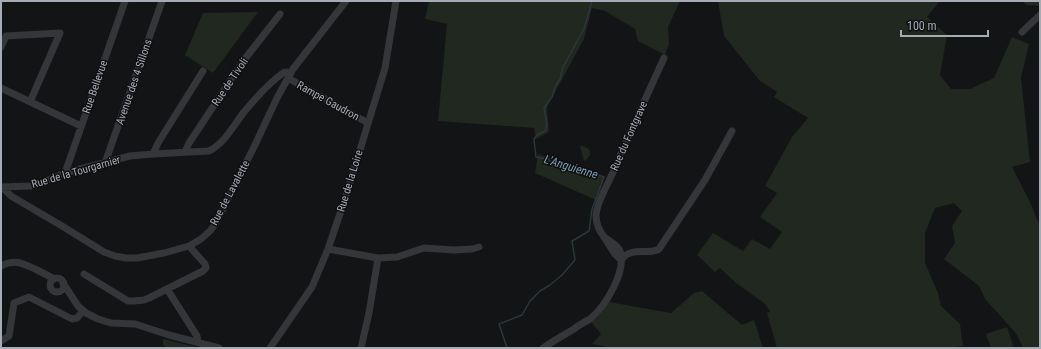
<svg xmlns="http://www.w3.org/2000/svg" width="1041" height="349" viewBox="0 0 1041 349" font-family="'Roboto Condensed',sans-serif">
	<rect width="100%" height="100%" fill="#131415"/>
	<!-- green -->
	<path fill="#202820" d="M 429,1 L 680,1 L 679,3 L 668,27 L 669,44 L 665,55 L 638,41 L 635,29 L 605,11 L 592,8 L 584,39 L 547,107 L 549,132 L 536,139 L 534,128 L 438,121 L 447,24 L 425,19 Z
		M 718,1 L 940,1 L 927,17 L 947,35 L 940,75 L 951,89 L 970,89 L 994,78 L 1012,37 L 1029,44 L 1021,78 L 1030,162 L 1012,167 L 1031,204 L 1040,227 L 1040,348 L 1022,348 L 1022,345 L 1015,332 L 985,299 L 979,286 L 944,259 L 955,243 L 952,226 L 962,211 L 954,203 L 935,208 L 925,233 L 925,263 L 938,293 L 941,306 L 960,324 L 963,346 L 948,348 L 777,348 L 767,313 L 770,311 L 764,303 L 736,283 L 720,268 L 715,272 L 697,255 L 713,233 L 743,251 L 752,239 L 770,249 L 782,232 L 760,217 L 777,193 L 765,186 L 792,137 L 808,118 L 774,97 L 777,92 L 760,81 L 724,36 Z
		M 1022,1 L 1040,1 L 1040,6 L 1027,5 Z
		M 258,12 L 213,73 L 185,55 L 203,13 Z
		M 580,146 C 591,146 594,156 584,161 Z
		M 538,154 L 605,177 L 596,200 L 535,173 Z
		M 702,291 L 742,325 L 754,320 L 763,348 L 613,348 L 592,344 L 601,334 L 591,322 L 598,317 L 609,302 L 671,313 L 694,293 Z
		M 1007,327 L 1014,348 L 991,348 L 986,334 Z
		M 163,339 L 200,348 L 167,348 L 163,345 Z"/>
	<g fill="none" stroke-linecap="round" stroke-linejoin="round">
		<!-- stream -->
		<path stroke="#2c363b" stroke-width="1.5" d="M 507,348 L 499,324 L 522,315 L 530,301 L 540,291 L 550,285 L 562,275 L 575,260 L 572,241 L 589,231 L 592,209 L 604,177 L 557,161 L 536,157 L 534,139 L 537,135 L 545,131 L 547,125 L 544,108 L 552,97 L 555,87 L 560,79 L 563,67 L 584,29 L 592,1"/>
		<!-- minor -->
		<path stroke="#34363a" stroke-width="7" d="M 1022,32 L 1040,15
			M 1,47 L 6,36 L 60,33 L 30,102
			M 288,78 L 368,123
			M 1,88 L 81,126
			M 185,152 L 189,143 L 244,60 L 280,14
			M 153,154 L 158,143 L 203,71
			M 105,163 L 162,1
			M 65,173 L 125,1
			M 1,187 L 30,186 L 36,185 L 65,173 L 130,156 L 153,154 L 209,151 C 224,144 234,125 244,112 C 256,98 268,84 283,73 L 287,72 L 290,73
			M 2,187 L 11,196 L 62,226 L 104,252 L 115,256 L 126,258 L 137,258 L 164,253 L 189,246 L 201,239 L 210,231 L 216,223 L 254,147 L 277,98 L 293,69 L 346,1
			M 604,237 C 598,229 594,220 597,209 C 600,197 609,182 614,170 C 630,132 647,95 664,58
			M 328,249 L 378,258 L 397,257 L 424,248 L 454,250 L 472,249 L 479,247
			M 621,260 C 623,258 625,255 628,254 C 638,248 650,255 659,249 L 705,180 L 732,131
			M 1,266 C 15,258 24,264 37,270 C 43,273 49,276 54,279
			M 84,274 L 128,301 L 134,301 L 144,300 L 149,298 L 203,271 L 206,268 L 205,264 L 189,246
			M50 285a7 7 0 1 1 14 0a7 7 0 1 1-14 0Z
			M 63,283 L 78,306 L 86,313 L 98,319 L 111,323 L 135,324 L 169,335 L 219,348
			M 167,289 L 197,336 L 198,342
			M 1,341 L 9,336 L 14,303 L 29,297 L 72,319 L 77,318 L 83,311
			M 270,348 L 312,287 L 328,249 L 345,199 L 385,68 L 396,1
			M 361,348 L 369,313 L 378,258
			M 543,348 C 553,341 564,335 574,329 C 579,325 585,322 590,319 C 605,307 627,271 620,251 C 618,245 609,241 604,237 L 615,254 L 621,260"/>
	</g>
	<g text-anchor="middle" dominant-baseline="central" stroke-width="3" stroke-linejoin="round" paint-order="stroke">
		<!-- street labels -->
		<g font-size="11" fill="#a5acb6" stroke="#0f0f10">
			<text transform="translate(134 82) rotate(-71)">Avenue des 4 Sillons</text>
			<text transform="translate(230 82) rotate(-56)">Rue de Tivoli</text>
			<text transform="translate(95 87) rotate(-71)">Rue Bellevue</text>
			<text transform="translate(328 101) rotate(29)">Rampe Gaudron</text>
			<text transform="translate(629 136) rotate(-66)">Rue du Fontgrave</text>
			<text transform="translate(76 172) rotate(-16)">Rue de la Tourgarnier</text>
			<text transform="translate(350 181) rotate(-73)">Rue de la Loire</text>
			<text transform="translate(230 193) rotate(-62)">Rue de Lavalette</text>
		</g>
		<!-- water labels -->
		<g font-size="12" font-style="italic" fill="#7b9db2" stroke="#0f0f10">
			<text transform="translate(571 167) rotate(17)">L'Anguienne</text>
		</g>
	</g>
	<!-- border -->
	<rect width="1041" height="349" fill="none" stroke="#a5acb6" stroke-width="4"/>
	<!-- scale -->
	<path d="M901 30v6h87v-6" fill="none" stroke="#a5acb6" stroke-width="2"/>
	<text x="907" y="30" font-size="12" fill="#a5acb6" stroke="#0f0f10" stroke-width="3" paint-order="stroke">100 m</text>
</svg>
